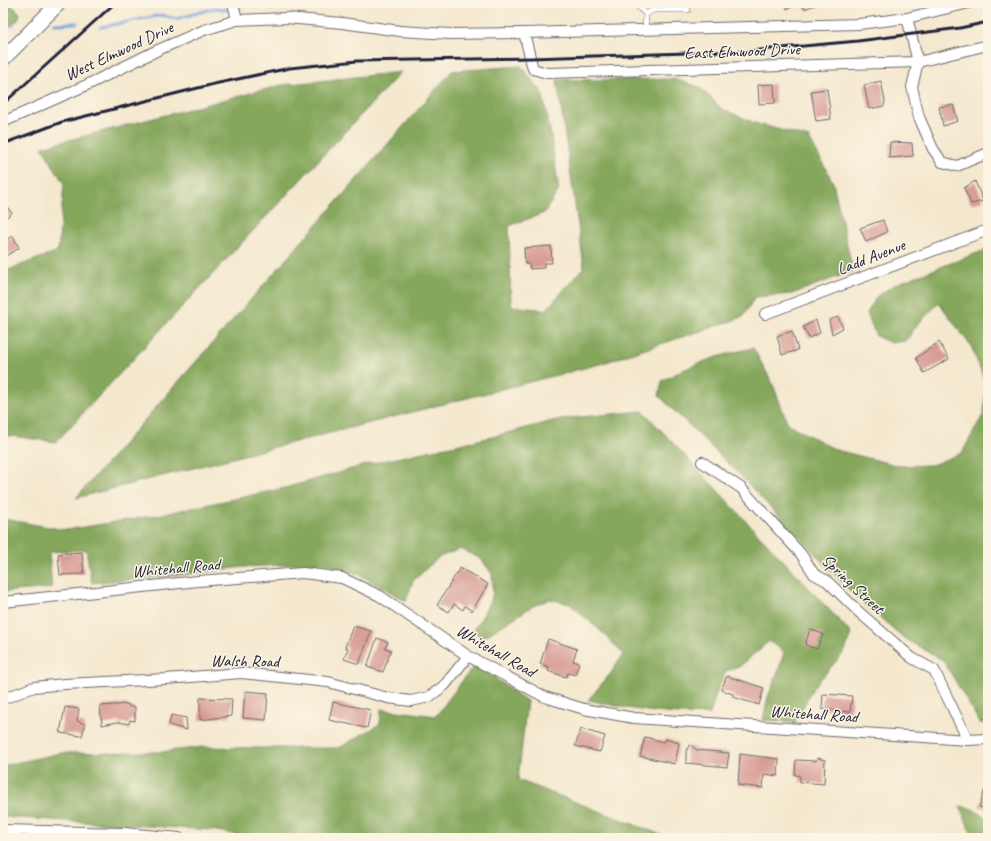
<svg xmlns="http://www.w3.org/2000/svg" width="991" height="841" viewBox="0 0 991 841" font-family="Caveat,sans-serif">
	<rect width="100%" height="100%" fill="#fcf5e5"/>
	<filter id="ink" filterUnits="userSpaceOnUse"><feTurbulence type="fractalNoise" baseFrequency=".025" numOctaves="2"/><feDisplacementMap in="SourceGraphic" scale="8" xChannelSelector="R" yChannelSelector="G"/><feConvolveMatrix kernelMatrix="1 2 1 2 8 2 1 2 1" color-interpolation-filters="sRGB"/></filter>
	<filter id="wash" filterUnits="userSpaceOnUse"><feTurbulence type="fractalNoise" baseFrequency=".012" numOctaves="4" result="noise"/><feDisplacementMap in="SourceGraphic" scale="16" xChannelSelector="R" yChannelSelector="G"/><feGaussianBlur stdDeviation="0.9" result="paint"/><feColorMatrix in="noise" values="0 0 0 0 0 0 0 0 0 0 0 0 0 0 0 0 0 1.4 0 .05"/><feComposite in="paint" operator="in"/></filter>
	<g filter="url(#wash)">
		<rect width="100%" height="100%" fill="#f4e8ce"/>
		<!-- forest -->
		<path fill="#85a75c" stroke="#54644c" d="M 12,6 L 20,13 L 18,20 L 3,32 L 3,7 Z
			M 521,66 L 542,92 L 550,130 L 559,190 L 544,213 L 509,226 L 511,306 L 546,310 L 584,267 L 557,80 L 674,79 L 699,87 L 722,109 L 755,123 L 809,138 L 833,182 L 853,271 L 792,294 L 755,297 L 743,317 L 600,364 L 76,498 L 452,71 Z
			M 401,72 L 56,442 L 3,435 L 3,272 L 58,251 L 64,184 L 42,147 L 282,85 Z
			M 988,249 L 988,723 L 980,723 L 943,660 L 905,639 L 854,595 L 732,467 L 659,396 L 662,381 C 692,364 719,355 753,348 L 772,382 L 788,424 L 836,450 L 900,466 L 932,465 L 962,453 L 984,413 L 986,384 L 971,346 L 939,303 L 917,325 L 906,341 L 891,343 L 876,336 L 867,313 L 877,296 L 896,284 Z
			M 643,411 L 851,633 L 845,651 L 813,688 L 795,722 L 763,720 L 768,697 L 778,672 L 784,652 L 769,641 L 739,667 L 726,671 L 717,691 L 710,714 C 669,716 628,709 588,700 L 611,673 L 623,654 L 605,635 L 570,604 L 550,599 L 533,606 L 481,639 L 474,630 L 483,615 L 493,594 L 492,574 L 481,559 L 461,549 L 439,557 L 413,581 L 406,601 L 358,574 L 322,563 L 243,567 L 161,577 L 92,583 L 86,550 L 49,552 L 52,588 L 3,592 L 3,519 L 66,530 L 158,515 L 285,488 L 369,464 L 492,437 L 560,419 Z
			M 475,664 L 527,701 L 518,780 L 669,838 L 253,838 L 212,830 L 3,817 L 6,765 L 61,753 L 161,752 L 203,747 L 254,748 L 339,748 L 380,724 L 381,709 L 436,716 Z
			M 960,806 L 973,809 L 988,820 L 988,838 L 973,838 Z"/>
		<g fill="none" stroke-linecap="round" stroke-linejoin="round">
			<!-- stream -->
			<path stroke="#74a3dd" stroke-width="3" d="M 285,3 L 291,5 L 298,3
				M 243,6 L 256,3
				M 54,24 L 77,23
				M 3,25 L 13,25
				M 101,27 L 162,15 L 176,19 L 215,8 L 230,10"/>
		</g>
		<g id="blocks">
			<!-- building -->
			<path fill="#d89d94" d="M 785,3 L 799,3 L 799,4 L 787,9 Z
				M 802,3 L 821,3 L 804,9 Z
				M 881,81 L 885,101 L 884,106 L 869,109 L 864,85 Z
				M 774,84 L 775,103 L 759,104 L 758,85 Z
				M 827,89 L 831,119 L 816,121 L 811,91 Z
				M 953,105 L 958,121 L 943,126 L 939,107 Z
				M 890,142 L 912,143 L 913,156 L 889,158 Z
				M 975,181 L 983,201 L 971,204 L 964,188 Z
				M 3,202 L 12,213 L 3,220 Z
				M 883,220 L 887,232 L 866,242 L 860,228 Z
				M 13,236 L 19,248 L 4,257 L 3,241 Z
				M 551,246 L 552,263 L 544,263 L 544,268 L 530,269 L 529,264 L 525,264 L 524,248 Z
				M 838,317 L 843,328 L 832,334 L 829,320 Z
				M 816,320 L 820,333 L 809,338 L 803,327 Z
				M 792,331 L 798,350 L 782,355 L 777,336 Z
				M 939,342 L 949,359 L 924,373 L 916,358 Z
				M 82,552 L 84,574 L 60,575 L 58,554 Z
				M 460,568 L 488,584 L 472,611 L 465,606 L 463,610 L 454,604 L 449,612 L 437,605 Z
				M 353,626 L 371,631 L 359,664 L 344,659 L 348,648 L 345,647 Z
				M 810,629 L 823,634 L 817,649 L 805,645 Z
				M 377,638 L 388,642 L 385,648 L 391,650 L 383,672 L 367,667 Z
				M 548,639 L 577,649 L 573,661 L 579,663 L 575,675 L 568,673 L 566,677 L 548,671 L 549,667 L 540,664 Z
				M 727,676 L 764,688 L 759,705 L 733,697 L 733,694 L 721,690 Z
				M 245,691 L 268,693 L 266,720 L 243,718 Z
				M 823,694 L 852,696 L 850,712 L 822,709 Z
				M 200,698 L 232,699 L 231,716 L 200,720 Z
				M 333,702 L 371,710 L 367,728 L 329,720 Z
				M 128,704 L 129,707 L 135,707 L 135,721 L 130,720 L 129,724 L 118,722 L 102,725 L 100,706 Z
				M 65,707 L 79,709 L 77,721 L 85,724 L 82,736 L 60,733 Z
				M 171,715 L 186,718 L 187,730 L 169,725 Z
				M 581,729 L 605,736 L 600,752 L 575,746 Z
				M 645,737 L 664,742 L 666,739 L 679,743 L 675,764 L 640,756 Z
				M 690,745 L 697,750 L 729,753 L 727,767 L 686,763 L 686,751 Z
				M 740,754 L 779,759 L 778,776 L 764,774 L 763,788 L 738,785 Z
				M 817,758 L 825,760 L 824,784 L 800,782 L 800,776 L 795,775 L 796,760 L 816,761 Z
				M 985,789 L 988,789 L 988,809 L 979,807 Z"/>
		</g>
	</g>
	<g filter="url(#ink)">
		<use href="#blocks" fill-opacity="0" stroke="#6c676e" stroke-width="1"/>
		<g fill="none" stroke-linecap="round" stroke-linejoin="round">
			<defs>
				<path id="service" d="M 635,3 L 636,5 L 646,14
					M 646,14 L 653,10 L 688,10 L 687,3
					M 645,30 L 646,14"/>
				<path id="minor" d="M 233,3 L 237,20
					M 907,18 L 918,62 L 912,87 L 919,117 L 933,149 L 942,162 L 957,166 L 988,153
					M 524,33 L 533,69 L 547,73 L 918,62 L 988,45
					M 3,122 L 89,84 L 158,50 L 204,30 L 237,20 L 287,18 L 342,23 L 400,31 L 450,34 L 524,33 L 859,24 L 907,18 L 969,3
					M 765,314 L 988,230
					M 702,462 L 741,488 L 801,554 L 814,574 L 827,581 L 860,613 L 912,658 L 934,670 L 968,740
					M 3,602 L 198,581 L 303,573 L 342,578 L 380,596 L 468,656 L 545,697 L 584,709 L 634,718 L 968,740 L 988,739
					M 3,699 L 34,687 L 65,684 L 166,679 L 241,673 L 328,682 L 388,698 L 411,701 L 429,697 L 445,685 L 468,656
					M 3,830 L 124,833 L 179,838"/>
				<path id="secondary" d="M 3,59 L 59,3"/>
			</defs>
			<!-- service casing -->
			<use href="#service" stroke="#6c676e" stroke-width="6"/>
			<!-- minor casing -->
			<use href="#minor" stroke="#6c676e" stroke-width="12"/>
			<!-- secondary casing -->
			<use href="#secondary" stroke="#6c676e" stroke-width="16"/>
			<!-- service -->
			<use href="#service" stroke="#fff" stroke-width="5"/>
			<!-- minor -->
			<use href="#minor" stroke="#fff" stroke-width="10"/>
			<!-- secondary -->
			<use href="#secondary" stroke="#fff" stroke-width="14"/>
			<!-- rail -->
			<path stroke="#22223b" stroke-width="3" d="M 3,104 L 115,3
				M 3,144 L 62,122 L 214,84 L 290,68 L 357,61 L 531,58 L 750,51 L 858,41 L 960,28 L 988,22"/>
		</g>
	</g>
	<g text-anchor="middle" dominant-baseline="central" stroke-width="3" stroke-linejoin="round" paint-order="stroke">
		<!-- street labels -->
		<g font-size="17" fill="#22223b" stroke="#fcf5e5">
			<text transform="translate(119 51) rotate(-25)">West Elmwood Drive</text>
			<text transform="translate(742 51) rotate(-2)">East Elmwood Drive</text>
			<text transform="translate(871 257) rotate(-21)">Ladd Avenue</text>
			<text transform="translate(176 568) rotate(-5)">Whitehall Road</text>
			<text transform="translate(853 584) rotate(43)">Spring Street</text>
			<text transform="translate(496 651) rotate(30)">Whitehall Road</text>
			<text transform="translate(245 661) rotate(1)">Walsh Road</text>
			<text transform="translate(814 714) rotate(4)">Whitehall Road</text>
		</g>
	</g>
	<!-- margin -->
	<rect width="991" height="841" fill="none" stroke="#fcf5e5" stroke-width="16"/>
</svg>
